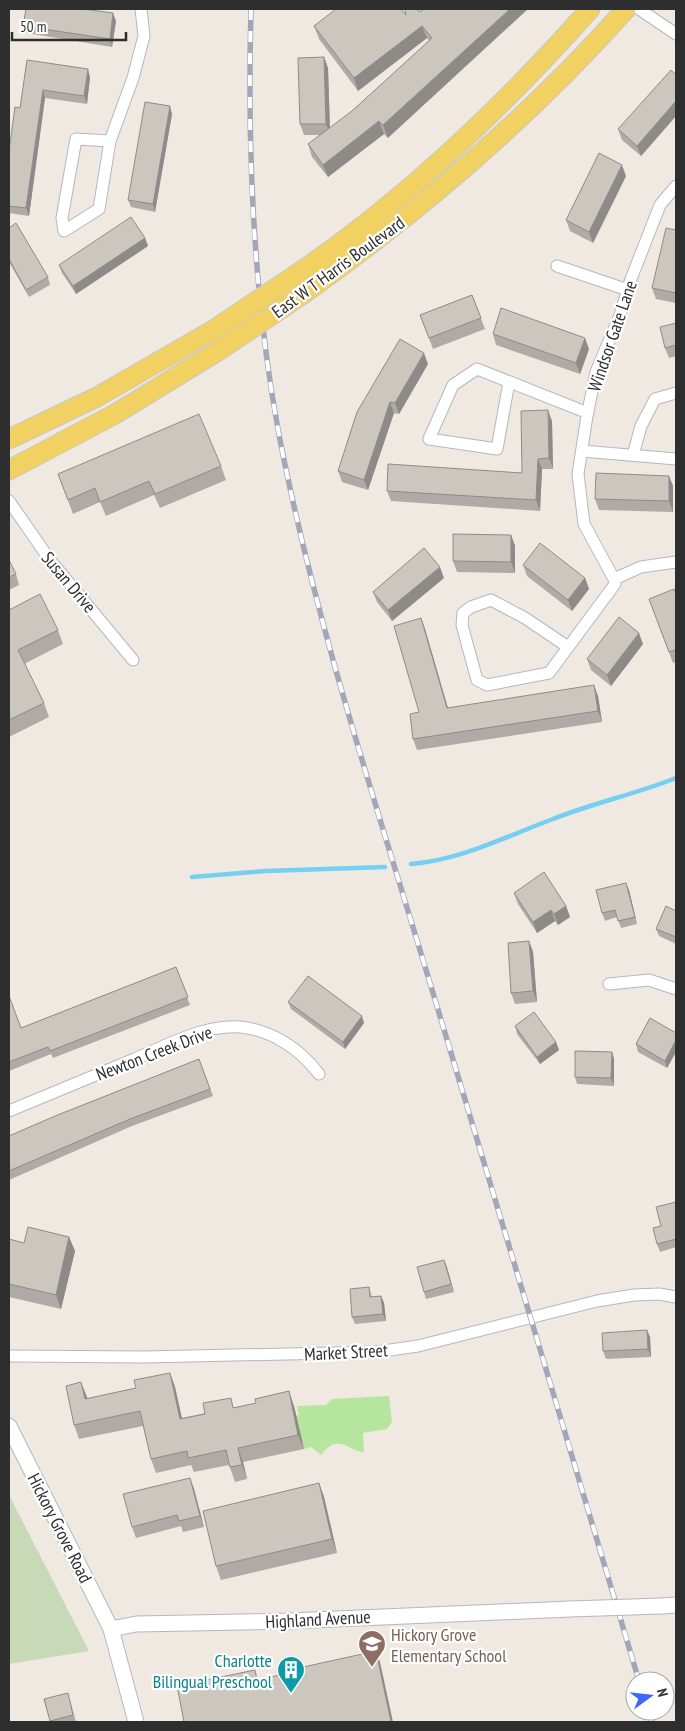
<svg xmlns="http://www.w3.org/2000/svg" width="685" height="1731" viewBox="0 0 685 1731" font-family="'PT Sans Narrow',sans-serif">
	<rect width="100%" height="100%" fill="#efe9e1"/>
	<!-- green -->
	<path fill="#b6e59e" d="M 389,1396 L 392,1422 L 387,1429 L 363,1433 L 364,1452 C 351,1453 338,1431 321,1455 L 311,1447 L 304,1449 L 296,1416 L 299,1415 L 297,1406 L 326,1405 L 332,1399 Z"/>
	<!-- cemetery -->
	<path fill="#c8d9b8" d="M 9,1495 L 89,1651 L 9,1664 Z"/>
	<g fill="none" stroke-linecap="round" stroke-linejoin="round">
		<!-- stream -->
		<path stroke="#75cff0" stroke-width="4.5" d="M 411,864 C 461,860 507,836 553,819 C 593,803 636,794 676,778
			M 192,877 L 266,871 L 385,867"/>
		<defs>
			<path id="minor" d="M 639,9 L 676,34
				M 110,141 L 76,139 L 62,218 L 64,231 L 99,209 L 110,141 L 133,78 L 144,36 L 141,9
				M 557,266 L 628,290
				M 509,382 L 497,449 L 429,439 L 453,385 L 477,369 L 588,413
				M 582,451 L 676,459
				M 633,455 L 641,426 L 655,399 L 676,393
				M 9,501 L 50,560 L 133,660
				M 614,579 L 584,524 L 578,474 L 587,416 L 596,372 L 620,315 L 631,279 L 660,205 L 676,186
				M 614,579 L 641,567 L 676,562
				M 568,647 L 525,618 L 491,600 L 471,607 L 463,613 L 462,625 L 477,680 L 487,685 L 549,673 L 615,584 L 614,579
				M 609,984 L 649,980 L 676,989
				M 9,1111 C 50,1094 91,1077 132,1060 C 164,1047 203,1024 240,1027 C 272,1030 300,1049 319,1074
				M 9,1356 L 145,1357 L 376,1352 L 418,1346 L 597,1301 L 634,1295 L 659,1294 L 676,1297"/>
			<path id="tertiary" d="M 9,1426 L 111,1629 L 136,1722
				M 662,1606 L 676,1605
				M 111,1629 L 136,1624 L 290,1621 L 570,1609"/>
			<path id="primary" d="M 303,270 C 410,196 504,106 590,9
				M 306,292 C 422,209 531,116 626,9
				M 9,439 L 97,397 L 215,329
				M 9,470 L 115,414 L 218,351"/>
		</defs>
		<!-- minor casing -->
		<use href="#minor" stroke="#b4b7c1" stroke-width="13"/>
		<!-- tertiary casing -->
		<use href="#tertiary" stroke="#b4b7c1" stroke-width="17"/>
		<!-- primary casing -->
		<use href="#primary" stroke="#c9c9c9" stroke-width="21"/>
		<!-- minor -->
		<use href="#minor" stroke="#fff" stroke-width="11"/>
		<!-- tertiary -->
		<use href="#tertiary" stroke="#fff" stroke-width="15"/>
		<!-- primary -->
		<use href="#primary" stroke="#f2d163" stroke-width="19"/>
		<defs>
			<path id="rail" d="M 251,9 C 247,153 253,298 280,440 C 316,624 376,804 430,983 C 500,1216 570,1448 639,1681
				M 648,1711 L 652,1722"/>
		</defs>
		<!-- rail casing -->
		<use href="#rail" stroke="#a3a6b8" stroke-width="5.5"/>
		<!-- rail -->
		<use href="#rail" stroke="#fff" stroke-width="4" stroke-dasharray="11" stroke-linecap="butt"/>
		<defs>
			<path id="tertiary-bridge" d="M 570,1609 L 662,1606"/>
			<path id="primary-bridge" d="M 215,329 L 303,270
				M 218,351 L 306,292"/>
		</defs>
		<!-- tertiary-bridge casing -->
		<use href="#tertiary-bridge" stroke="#b4b7c1" stroke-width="17" stroke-linecap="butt"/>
		<!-- primary-bridge casing -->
		<use href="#primary-bridge" stroke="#c9c9c9" stroke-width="21" stroke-linecap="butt"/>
		<!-- tertiary-bridge -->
		<use href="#tertiary-bridge" stroke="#fff" stroke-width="15"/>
		<!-- primary-bridge -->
		<use href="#primary-bridge" stroke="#f2d163" stroke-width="19"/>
	</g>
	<!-- wall -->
	<path fill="#afaba4" d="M 461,9 L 388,138 L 384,134 L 328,177 L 312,157 L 308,144 L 321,135 L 304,135 L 300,124 L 324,57 L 328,68 L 330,128 L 352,111 L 429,41 L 427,38 L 358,91 L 319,39 L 314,26 L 406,15 L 419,12 Z
		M 116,21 L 112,47 L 26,33 L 23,26 Z
		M 27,60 L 90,77 L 87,104 L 45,98 L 29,216 L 9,213 L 9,151 L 20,108 Z
		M 676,75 L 676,116 L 641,156 L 622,140 L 618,129 Z
		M 172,114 L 155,212 L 131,207 L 128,200 Z
		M 626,176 L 593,243 L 570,231 L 566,220 Z
		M 9,228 L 48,277 L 50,285 L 29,297 L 9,262 Z
		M 676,230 L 676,303 L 656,299 L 652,288 Z
		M 145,238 L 148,246 L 76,294 L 62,273 L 59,265 Z
		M 472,295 L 485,329 L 433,349 L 420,315 Z
		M 676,323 L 676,356 L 669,358 L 665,348 Z
		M 493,334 L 589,349 L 580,374 L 496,345 Z
		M 428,364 L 399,414 L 394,413 L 368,490 L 342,482 L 338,471 L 357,412 Z
		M 552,421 L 553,469 L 542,469 L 540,511 L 391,501 L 387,491 L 522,473 Z
		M 221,466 L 226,480 L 160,508 L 154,495 L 106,516 L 100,502 L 73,514 L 58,474 Z
		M 669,476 L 673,486 L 673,512 L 599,510 L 595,499 Z
		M 511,535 L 515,546 L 515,573 L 457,572 L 453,561 Z
		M 9,560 L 16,574 L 19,585 L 9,590 Z
		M 523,565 L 585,578 L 589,589 L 572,611 L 527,576 Z
		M 444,578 L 392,621 L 377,602 L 373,592 Z
		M 676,594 L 676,662 L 673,663 L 649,599 Z
		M 9,610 L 58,630 L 63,644 L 24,664 L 44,703 L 49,717 L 9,737 Z
		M 421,618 L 425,629 L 448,708 L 598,696 L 602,722 L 417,750 L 413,739 L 419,712 Z
		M 643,644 L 611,686 L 591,670 L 587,659 Z
		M 629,890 L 637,924 L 621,928 L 617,917 L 605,921 L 602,913 Z
		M 514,893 L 566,906 L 570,917 L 558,925 L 555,921 L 537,933 L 518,904 Z
		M 676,911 L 676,944 L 659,936 L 656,929 Z
		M 529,941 L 533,952 L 537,1002 L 515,1004 L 511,993 Z
		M 176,967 L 190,1005 L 53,1058 L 51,1054 L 9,1071 L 9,996 L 21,1028 Z
		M 288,1002 L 364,1023 L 345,1049 L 291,1009 Z
		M 515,1026 L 556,1042 L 559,1050 L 540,1064 L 517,1034 Z
		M 676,1033 L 676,1052 L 667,1068 L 638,1052 L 636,1044 Z
		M 612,1052 L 614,1059 L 614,1086 L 577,1084 L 575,1077 Z
		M 199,1059 L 213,1096 L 132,1126 L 9,1180 L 9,1136 Z
		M 676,1202 L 676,1247 L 660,1252 L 657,1244 L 661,1226 Z
		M 69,1237 L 75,1251 L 61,1309 L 9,1297 L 9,1239 L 24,1243 Z
		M 444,1260 L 454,1292 L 426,1299 L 424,1292 Z
		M 369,1287 L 372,1297 L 381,1296 L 384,1303 L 386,1321 L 355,1324 L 352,1317 Z
		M 647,1330 L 650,1337 L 651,1357 L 606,1359 L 603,1351 Z
		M 170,1373 L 175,1387 L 182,1418 L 234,1407 L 294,1406 L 304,1449 L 243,1462 L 247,1479 L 235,1482 L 229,1465 L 194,1472 L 191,1465 L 156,1473 L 151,1459 L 143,1426 L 79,1439 L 74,1425 L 87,1399 L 136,1388 Z
		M 190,1478 L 194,1489 L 204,1527 L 183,1532 L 181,1526 L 136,1538 L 132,1527 Z
		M 319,1483 L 324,1497 L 337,1553 L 221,1580 L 216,1566 Z
		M 44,1699 L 70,1700 L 76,1722 L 51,1722 Z"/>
	<!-- shaded-wall -->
	<path fill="#8e8b86" d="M 510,9 L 528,9 L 388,138 L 383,125 Z
		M 113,13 L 116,21 L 112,47 L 110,39 Z
		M 422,26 L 427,38 L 358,91 L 354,78 Z
		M 324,57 L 328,68 L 330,134 L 326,124 Z
		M 88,69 L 90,77 L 87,104 L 84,96 Z
		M 43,90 L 45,98 L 29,216 L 26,208 Z
		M 676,101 L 676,116 L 641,156 L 637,146 Z
		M 170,106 L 172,114 L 155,212 L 153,204 Z
		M 379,121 L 384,134 L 328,177 L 323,165 Z
		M 622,165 L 626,176 L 593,243 L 589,232 Z
		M 145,238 L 148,246 L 76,294 L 73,286 Z
		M 585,338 L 589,349 L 580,374 L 576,363 Z
		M 424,353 L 428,364 L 399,414 L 395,403 Z
		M 390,402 L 394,413 L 368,490 L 364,480 Z
		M 548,410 L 552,421 L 553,469 L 549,458 Z
		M 538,459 L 542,469 L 540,511 L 536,500 Z
		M 669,476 L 673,486 L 673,512 L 669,501 Z
		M 511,535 L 515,546 L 515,573 L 511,562 Z
		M 440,567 L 444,578 L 392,621 L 388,610 Z
		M 585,578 L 589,589 L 572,611 L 568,600 Z
		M 421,618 L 425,629 L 451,719 L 447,708 Z
		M 639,633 L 643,644 L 611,686 L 607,675 Z
		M 594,685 L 598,696 L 602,722 L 598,711 Z
		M 626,883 L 629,890 L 637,924 L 635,917 Z
		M 566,906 L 570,917 L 558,925 L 554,914 Z
		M 551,910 L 555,921 L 537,933 L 533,922 Z
		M 529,941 L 533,952 L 537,1002 L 533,991 Z
		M 362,1016 L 364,1023 L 345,1049 L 343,1042 Z
		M 676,1040 L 676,1052 L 667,1068 L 665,1061 Z
		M 556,1042 L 559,1050 L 540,1064 L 537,1057 Z
		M 612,1052 L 614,1059 L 614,1086 L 611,1078 Z
		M 69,1237 L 75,1251 L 61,1309 L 56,1295 Z
		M 444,1260 L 447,1267 L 454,1292 L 451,1284 Z
		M 381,1296 L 384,1303 L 386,1321 L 383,1314 Z
		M 647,1330 L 650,1337 L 651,1357 L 648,1349 Z
		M 170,1373 L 175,1387 L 185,1433 L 180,1419 Z
		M 81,1382 L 87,1397 L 90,1413 L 85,1399 Z
		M 289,1391 L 294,1406 L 304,1449 L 298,1435 Z
		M 238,1448 L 243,1462 L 247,1479 L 242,1465 Z
		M 190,1478 L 194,1489 L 204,1527 L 200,1516 Z
		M 319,1483 L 324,1497 L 337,1553 L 332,1539 Z
		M 376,1651 L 380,1662 L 393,1722 L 391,1722 Z"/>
	<!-- building -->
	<path fill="#cbc7bf" stroke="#8e8b86" d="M 26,9 L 83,9 L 113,13 L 110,39 L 23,26 Z
		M 336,9 L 401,9 L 406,15 L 405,10 L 407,9 L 417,9 L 419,12 L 424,9 L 461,9 L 462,10 L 463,9 L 510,9 L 383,125 L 379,121 L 323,165 L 308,144 L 352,111 L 432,38 L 422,26 L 354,78 L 314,26 Z
		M 324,57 L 326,124 L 300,124 L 298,58 Z
		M 27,60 L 88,69 L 84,96 L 43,90 L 26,208 L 9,206 L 9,151 L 15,107 L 20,108 Z
		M 671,70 L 676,75 L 676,101 L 637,146 L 618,129 Z
		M 145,102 L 170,106 L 153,204 L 128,200 Z
		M 599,153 L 622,165 L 589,232 L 566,220 Z
		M 131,217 L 145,238 L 73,286 L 59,265 Z
		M 16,223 L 48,277 L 26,290 L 9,259 L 9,228 Z
		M 666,228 L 676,230 L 676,293 L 652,288 Z
		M 472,295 L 481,318 L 429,338 L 420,315 Z
		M 501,308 L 585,338 L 576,363 L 493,334 Z
		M 676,323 L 676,345 L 665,348 L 660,327 Z
		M 400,339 L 424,353 L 395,403 L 390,402 L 364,480 L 338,471 L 357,412 Z
		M 548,410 L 549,458 L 538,459 L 536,500 L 387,491 L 388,464 L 522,473 L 521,411 Z
		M 199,414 L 221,466 L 155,494 L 149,481 L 100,502 L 95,488 L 68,500 L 58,474 Z
		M 596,473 L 669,476 L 669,501 L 595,499 Z
		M 453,534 L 511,535 L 511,562 L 453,561 Z
		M 540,543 L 585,578 L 568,600 L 523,565 Z
		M 424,548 L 440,567 L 388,610 L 373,592 Z
		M 9,560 L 16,574 L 9,577 Z
		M 674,589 L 676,594 L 676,652 L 675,650 L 669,652 L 649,599 Z
		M 40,594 L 58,630 L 18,650 L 44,703 L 9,720 L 9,610 Z
		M 619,617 L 639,633 L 607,675 L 587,659 Z
		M 421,618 L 447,708 L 594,685 L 598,711 L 413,739 L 410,714 L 419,712 L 394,626 Z
		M 544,872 L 566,906 L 554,914 L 551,910 L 533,922 L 514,893 Z
		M 626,883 L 635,917 L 618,921 L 615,910 L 602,913 L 596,890 Z
		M 666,906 L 676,911 L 676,937 L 656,929 Z
		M 529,941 L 533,991 L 511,993 L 508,943 Z
		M 176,967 L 188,997 L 50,1051 L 48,1047 L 9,1062 L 9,996 L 21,1028 Z
		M 308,976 L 362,1016 L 343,1042 L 288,1002 Z
		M 534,1012 L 556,1042 L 537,1057 L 515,1026 Z
		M 650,1018 L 676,1033 L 676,1040 L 665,1061 L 636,1044 Z
		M 575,1051 L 612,1052 L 611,1078 L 575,1077 Z
		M 199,1059 L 210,1089 L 130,1119 L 9,1171 L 9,1136 L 55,1116 Z
		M 676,1202 L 676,1239 L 657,1244 L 653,1228 L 661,1226 L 656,1207 Z
		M 28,1227 L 69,1237 L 56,1295 L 9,1284 L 9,1239 L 24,1243 Z
		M 444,1260 L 451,1284 L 424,1292 L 417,1267 Z
		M 369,1287 L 370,1297 L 381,1296 L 383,1314 L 352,1317 L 350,1289 Z
		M 647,1330 L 648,1349 L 603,1351 L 602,1333 Z
		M 170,1373 L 180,1419 L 205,1414 L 203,1403 L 231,1398 L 233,1408 L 256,1403 L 255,1399 L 289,1391 L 298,1435 L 238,1448 L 242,1465 L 230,1467 L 226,1450 L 188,1458 L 187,1451 L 151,1459 L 140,1411 L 74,1425 L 66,1386 L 81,1382 L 85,1399 L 136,1388 L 134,1380 Z
		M 190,1478 L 200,1516 L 179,1521 L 177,1515 L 132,1527 L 123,1494 Z
		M 319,1483 L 332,1539 L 216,1566 L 203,1511 Z
		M 376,1651 L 391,1722 L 184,1722 L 177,1686 L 255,1670 L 257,1680 L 285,1674 L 285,1671 Z
		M 68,1693 L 73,1715 L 50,1721 L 44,1699 Z"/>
	<!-- icons -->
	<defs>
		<symbol id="school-pin" viewBox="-11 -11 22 30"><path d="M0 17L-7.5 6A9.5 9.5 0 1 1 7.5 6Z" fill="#8d6e63" stroke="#fff"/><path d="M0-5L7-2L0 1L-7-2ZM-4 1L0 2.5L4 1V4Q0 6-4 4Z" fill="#fff"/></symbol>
		<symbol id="building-pin" viewBox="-11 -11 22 30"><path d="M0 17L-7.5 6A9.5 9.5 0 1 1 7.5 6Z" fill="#0f9aa8" stroke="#fff"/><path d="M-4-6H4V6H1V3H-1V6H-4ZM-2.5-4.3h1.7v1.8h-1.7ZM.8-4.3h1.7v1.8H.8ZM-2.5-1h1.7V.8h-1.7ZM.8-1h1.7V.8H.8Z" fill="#fff"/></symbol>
	</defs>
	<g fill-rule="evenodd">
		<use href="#school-pin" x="356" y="1628" width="32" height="43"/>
		<use href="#building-pin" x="275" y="1654" width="32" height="43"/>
	</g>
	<g text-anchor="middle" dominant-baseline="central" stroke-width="4.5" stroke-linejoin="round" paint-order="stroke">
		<!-- street labels -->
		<g font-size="18" fill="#2e2e2e" stroke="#fff">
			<text transform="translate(338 267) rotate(-36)">East W T Harris Boulevard</text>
			<text transform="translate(612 336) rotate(-71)">Windsor Gate Lane</text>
			<text transform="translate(69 582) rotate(50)">Susan Drive</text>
			<text transform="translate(154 1053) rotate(-21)">Newton Creek Drive</text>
			<text transform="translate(346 1352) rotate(-3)">Market Street</text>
			<text transform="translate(60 1528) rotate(63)">Hickory Grove Road</text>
			<text transform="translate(318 1619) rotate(-3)">Highland Avenue</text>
		</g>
		<!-- education labels -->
		<g font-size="18" fill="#785e54" stroke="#fff" text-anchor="start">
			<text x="391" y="1634">Hickory Grove<tspan x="391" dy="21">Elementary School</tspan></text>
		</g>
		<!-- culture labels -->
		<g font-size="18" fill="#0d838f" stroke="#fff" text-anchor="end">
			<text x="272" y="1660">Charlotte<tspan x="272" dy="21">Bilingual Preschool</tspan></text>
		</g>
	</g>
	<!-- border -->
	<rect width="685" height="1731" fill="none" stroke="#2e2e2e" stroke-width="20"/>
	<!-- north arrow -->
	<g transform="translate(650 1696) rotate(75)"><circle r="24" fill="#ffffff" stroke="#ababab"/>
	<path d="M0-4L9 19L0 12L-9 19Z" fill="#4264fb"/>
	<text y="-8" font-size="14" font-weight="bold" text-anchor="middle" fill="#2e2e2e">N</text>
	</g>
	<!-- scale -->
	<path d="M12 32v8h114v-8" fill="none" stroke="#2e2e2e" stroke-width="2.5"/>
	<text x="20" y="32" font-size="15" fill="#2e2e2e" stroke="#ffffff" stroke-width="4" paint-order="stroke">50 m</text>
</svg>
